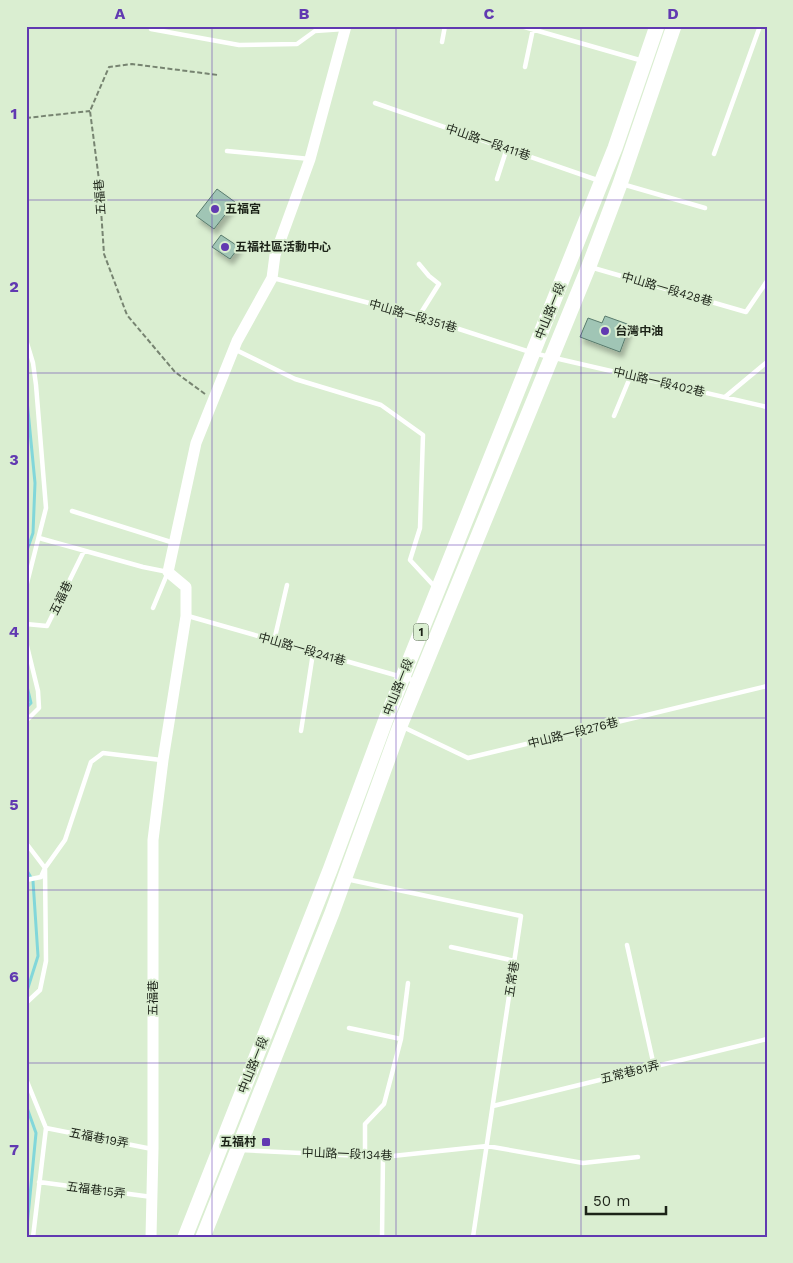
<svg xmlns="http://www.w3.org/2000/svg" width="793" height="1263" viewBox="0 0 793 1263" font-family="'Work Sans','Noto Sans TC',sans-serif">
	<defs>
		<filter id="shadow"><feDropShadow dx="3" dy="5.5" stdDeviation="2.5" flood-color="#0004"/></filter>
	</defs>
	<rect width="100%" height="100%" fill="#daeed1"/>
	<g fill="none" stroke-linecap="round" stroke-linejoin="round">
		<!-- stream -->
		<path stroke="#82d7da" stroke-width="3" d="M 26,390 L 35,483 L 33,533 L 26,553
			M 26,682 L 31,703 L 26,708
			M 26,869 L 33,881 L 38,956 L 26,994
			M 26,1105 L 36,1133 L 26,1237"/>
	</g>
	<!-- building -->
	<path fill="#a0c5b5" stroke="#597b6d" filter="url(#shadow)" d="M 217,189 L 235,202 L 214,229 L 196,216 Z
		M 221,235 L 239,247 L 230,259 L 212,247 Z
		M 605,316 L 630,325 L 620,352 L 580,337 L 588,318 L 602,323 Z"/>
	<g fill="none" stroke-linecap="round" stroke-linejoin="round">
		<!-- path -->
		<path stroke="#778471" stroke-width="2" stroke-dasharray="5 2.5" stroke-linecap="butt" d="M 26,118 L 90,111
			M 205,394 L 175,372 L 127,315 L 104,254 L 99,180 L 90,111 L 109,67 L 132,64 L 218,75"/>
		<!-- service -->
		<path stroke="#fff" stroke-width="4.5" d="M 521,26 L 643,61
			M 151,29 L 239,45 L 297,44 L 315,31 L 344,29
			M 442,42 L 445,26
			M 525,67 L 533,29
			M 375,103 L 600,181
			M 227,151 L 310,159
			M 714,154 L 760,26
			M 497,179 L 507,148
			M 622,184 L 705,208
			M 590,267 L 746,312 L 767,281
			M 273,278 L 419,316 L 533,353 L 767,407
			M 419,316 L 439,284 L 429,276 L 419,264
			M 26,340 L 33,363 L 36,385 L 46,508 L 26,587
			M 234,349 L 295,379 L 381,405 L 423,435 L 420,528 L 410,560 L 435,587
			M 725,397 L 767,362
			M 614,416 L 631,375
			M 72,511 L 174,543
			M 39,538 L 143,567 L 168,572 L 153,608
			M 188,616 L 416,681
			M 26,624 L 47,626 L 84,551
			M 274,641 L 287,585
			M 26,642 L 38,691 L 39,708 L 26,721
			M 403,727 L 468,758 L 767,686
			M 301,731 L 313,653
			M 26,843 L 45,868 L 46,961 L 40,990 L 26,1003
			M 346,879 L 521,916 L 473,1237
			M 26,880 L 41,877 L 45,868 L 65,840 L 91,762 L 103,753 L 161,760
			M 627,945 L 654,1066
			M 451,947 L 515,961
			M 349,1028 L 401,1039
			M 26,1079 L 46,1128 L 33,1237
			M 493,1106 L 767,1039
			M 46,1128 L 152,1149
			M 241,1150 L 383,1157 L 487,1146 L 583,1163 L 638,1157
			M 365,1156 L 365,1124 L 384,1104 L 401,1039 L 408,983
			M 39,1182 L 152,1197
			M 382,1237 L 383,1157"/>
		<!-- tertiary -->
		<path stroke="#fff" stroke-width="11" d="M 151,1237 L 153,1149 L 153,840 L 163,760 L 186,616 L 186,587 L 168,572 L 196,443 L 237,341 L 272,278 L 275,255 L 310,159 L 346,26"/>
		<!-- primary -->
		<path stroke="#fff" stroke-width="15" d="M 185,1237 L 330,870 L 386,719 L 615,148 L 657,26
			M 203,1237 L 332,913 L 400,726 L 589,266 L 620,184 L 674,26"/>
	</g>
	<!-- grid -->
	<path fill="none" stroke="#6139b1" stroke-width="1" stroke-opacity="0.55" d="M 212,26 L 212,1237M 396,26 L 396,1237M 581,26 L 581,1237M 26,200 L 767,200M 26,373 L 767,373M 26,545 L 767,545M 26,718 L 767,718M 26,890 L 767,890M 26,1063 L 767,1063"/>
	<!-- markers -->
	<g fill="#6139b1" stroke="#daeed1" stroke-width="2">
		<circle cx="215" cy="209" r="5"/>
		<circle cx="225" cy="247" r="5"/>
		<circle cx="605" cy="331" r="5"/>
		<rect x="261" y="1137" width="10" height="10" rx="2.5"/>
	</g>
	<g text-anchor="middle" dominant-baseline="central" stroke-width="4" stroke-linejoin="round" paint-order="stroke">
		<!-- shield labels -->
		<rect fill="#daeed1" stroke="#556050" stroke-width="1" x="413.5" y="623.5" width="15" height="17" rx="4"/>
		<g font-size="11" font-weight="bold" fill="#1c2318">
			<text x="421" y="632">1</text>
		</g>
		<!-- street labels -->
		<g font-size="12" fill="#1c2318" stroke="#daeed1">
			<text transform="translate(488 142) rotate(19)">中山路一段411巷</text>
			<text transform="translate(100 197) rotate(-94)">五福巷</text>
			<text transform="translate(667 289) rotate(16)">中山路一段428巷</text>
			<text transform="translate(550 311) rotate(-68)">中山路一段</text>
			<text transform="translate(413 316) rotate(16)">中山路一段351巷</text>
			<text transform="translate(659 382) rotate(13)">中山路一段402巷</text>
			<text transform="translate(61 598) rotate(-64)">五福巷</text>
			<text transform="translate(302 649) rotate(16)">中山路一段241巷</text>
			<text transform="translate(398 687) rotate(-68)">中山路一段</text>
			<text transform="translate(573 733) rotate(-14)">中山路一段276巷</text>
			<text transform="translate(512 979) rotate(-81)">五常巷</text>
			<text transform="translate(153 998) rotate(-90)">五福巷</text>
			<text transform="translate(253 1065) rotate(-68)">中山路一段</text>
			<text transform="translate(630 1072) rotate(-14)">五常巷81弄</text>
			<text transform="translate(99 1138) rotate(11)">五福巷19弄</text>
			<text transform="translate(347 1154) rotate(2)">中山路一段134巷</text>
			<text transform="translate(96 1190) rotate(7)">五福巷15弄</text>
		</g>
		<!-- poi labels -->
		<g font-size="12" font-weight="bold" fill="#1c2318" stroke="#daeed1" text-anchor="start">
			<text x="225" y="209">五福宮</text>
			<text x="235" y="247">五福社區活動中心</text>
			<text x="615" y="331">台灣中油</text>
			<text x="256" y="1142" text-anchor="end">五福村</text>
		</g>
	</g>
	<!-- border -->
	<rect width="793" height="1263" fill="none" stroke="#daeed1" stroke-width="55"/>
	<!-- scale -->
	<path d="M586 1206v8h80v-8" fill="none" stroke="#1c2318" stroke-width="2.5"/>
	<text x="593" y="1206" font-size="15" fill="#1c2318" stroke="#daeed1" stroke-width="4" paint-order="stroke">50 m</text>
	<rect x="28" y="28" width="738" height="1208" fill="none" stroke="#6139b1" stroke-width="2"/>
	<g font-size="16" text-anchor="middle" font-weight="bold" fill="#6139b1">
		<text x="120" y="19">A</text>
		<text x="304" y="19">B</text>
		<text x="489" y="19">C</text>
		<text x="673" y="19">D</text>
		<text x="14" y="119">1</text>
		<text x="14" y="292">2</text>
		<text x="14" y="465">3</text>
		<text x="14" y="637">4</text>
		<text x="14" y="810">5</text>
		<text x="14" y="982">6</text>
		<text x="14" y="1155">7</text>
	</g>
</svg>
